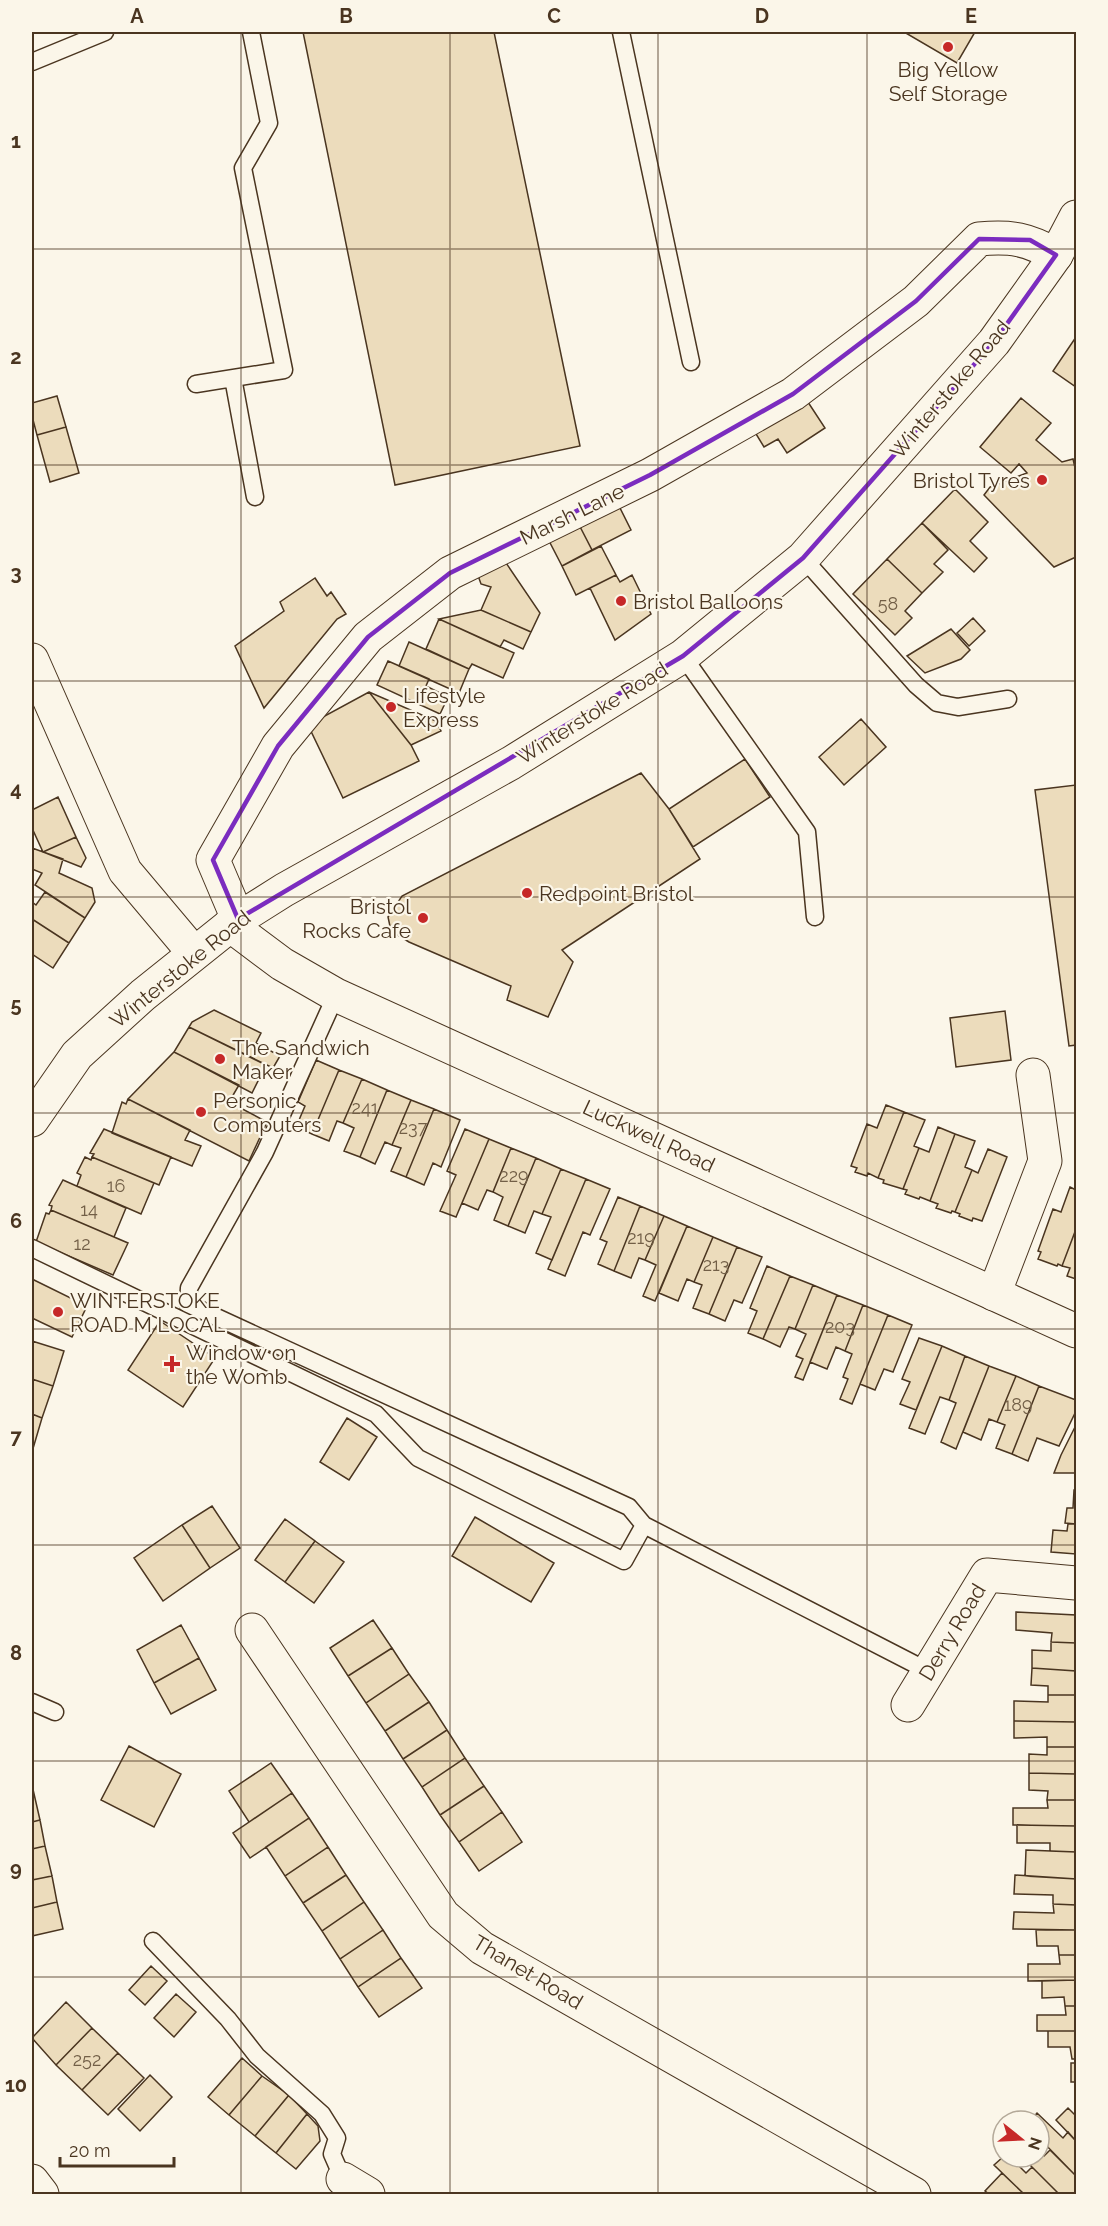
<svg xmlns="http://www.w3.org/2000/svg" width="1108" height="2226" viewBox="0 0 1108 2226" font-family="Raleway,sans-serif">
	<rect width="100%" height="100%" fill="#fbf6e9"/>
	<!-- building -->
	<path fill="#ecdcbc" stroke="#4a3520" stroke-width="1.5" d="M 303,32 L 494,32 L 580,446 L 395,485 Z
		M 904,32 L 975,32 L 957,63 Z
		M 1076,337 L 1076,387 L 1053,371 Z
		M 57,396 L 66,427 L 37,435 L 32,416 L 32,403 Z
		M 804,396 L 825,428 L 787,453 L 778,439 L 764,447 L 753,429 Z
		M 1021,398 L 1051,423 L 1036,440 L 1062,462 L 1073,459 L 1076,472 L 1076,557 L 1054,567 L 984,495 L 990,487 L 1027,473 L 1019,464 L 1011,473 L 980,447 Z
		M 66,427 L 79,473 L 50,482 L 37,435 Z
		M 955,489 L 988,522 L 970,541 L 987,558 L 974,572 L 922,523 Z
		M 617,502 L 631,530 L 592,550 L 575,517 Z
		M 575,517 L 592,550 L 562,566 L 545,533 Z
		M 922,523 L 948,550 L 934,564 L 943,572 L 922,593 L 887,559 Z
		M 601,546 L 616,575 L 576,595 L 562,566 Z
		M 500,554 L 540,613 L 531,632 L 481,610 L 491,587 L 481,584 L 475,567 Z
		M 887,559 L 922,593 L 905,611 L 912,618 L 895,635 L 853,594 Z
		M 616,575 L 620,582 L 632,575 L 651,614 L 615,640 L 590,588 Z
		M 315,578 L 327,596 L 331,592 L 346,614 L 337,619 L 264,708 L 235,646 L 284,611 L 280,602 Z
		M 481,610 L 531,632 L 523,649 L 504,640 L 500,647 L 439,619 Z
		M 973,618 L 985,631 L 969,646 L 957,633 Z
		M 439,619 L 514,653 L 503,678 L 472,664 L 469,669 L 426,649 Z
		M 951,629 L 970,650 L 961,659 L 925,673 L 907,656 Z
		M 409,642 L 469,669 L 459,693 L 399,666 Z
		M 388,661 L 429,679 L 426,686 L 448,697 L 440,714 L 377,685 Z
		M 369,692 L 411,745 L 419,761 L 343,798 L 308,725 Z
		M 369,692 L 436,721 L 441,731 L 411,745 Z
		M 861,719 L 886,747 L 844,785 L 819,757 Z
		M 745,759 L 770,797 L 693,847 L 669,809 Z
		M 641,773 L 669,809 L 700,859 L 562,950 L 573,962 L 548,1017 L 507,1000 L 511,986 L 409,942 L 391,931 L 388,917 L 402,896 Z
		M 1076,785 L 1076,1045 L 1069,1046 L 1035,790 Z
		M 58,797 L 76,837 L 43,852 L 32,828 L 32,810 Z
		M 76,837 L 86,858 L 81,867 L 43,852 Z
		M 32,848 L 63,859 L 59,873 L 92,888 L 95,902 L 85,918 L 35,885 L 42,873 L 32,869 Z
		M 45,892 L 85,918 L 69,943 L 32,919 L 32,902 L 36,905 Z
		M 32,919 L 69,943 L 53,968 L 32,954 Z
		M 214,1010 L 261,1033 L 256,1043 L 280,1056 L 273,1068 L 189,1027 L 192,1022 Z
		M 1005,1011 L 1011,1060 L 956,1067 L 950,1018 Z
		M 189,1027 L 266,1065 L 252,1093 L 174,1052 Z
		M 174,1052 L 239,1085 L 229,1102 L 267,1122 L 249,1161 L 128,1099 Z
		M 316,1060 L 339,1070 L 312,1134 L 296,1127 L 305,1106 L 298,1102 Z
		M 339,1070 L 362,1079 L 343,1123 L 337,1121 L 329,1141 L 312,1134 Z
		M 362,1079 L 387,1090 L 360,1157 L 344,1151 L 354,1128 L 343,1123 Z
		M 387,1090 L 411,1100 L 392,1145 L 385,1142 L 375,1164 L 360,1157 Z
		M 128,1099 L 190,1130 L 185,1140 L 201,1146 L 192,1166 L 112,1133 L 122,1102 L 126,1104 Z
		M 411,1100 L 434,1109 L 406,1177 L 391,1171 L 401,1148 L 392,1145 Z
		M 886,1105 L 904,1112 L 878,1178 L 868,1173 L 867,1176 L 855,1172 L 857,1168 L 851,1166 L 867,1124 L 877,1128 Z
		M 434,1109 L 460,1120 L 441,1167 L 433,1163 L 424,1185 L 406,1177 Z
		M 904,1112 L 925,1120 L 914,1146 L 919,1148 L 903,1189 L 883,1183 L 884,1180 L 878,1178 Z
		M 938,1127 L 955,1134 L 930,1201 L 920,1197 L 919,1199 L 905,1194 L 907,1190 L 903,1189 L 919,1148 L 929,1152 Z
		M 104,1129 L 171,1157 L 159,1185 L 92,1157 L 94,1154 L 90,1153 Z
		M 465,1129 L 489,1139 L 456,1217 L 440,1211 L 456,1175 L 447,1171 Z
		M 955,1134 L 975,1141 L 965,1167 L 972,1170 L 955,1212 L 952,1211 L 951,1213 L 936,1208 L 938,1204 L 930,1201 Z
		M 489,1139 L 511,1148 L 493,1192 L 487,1190 L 478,1210 L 462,1203 Z
		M 511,1148 L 536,1158 L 508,1226 L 494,1220 L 503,1197 L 493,1192 Z
		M 988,1149 L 1007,1157 L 982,1221 L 973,1218 L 972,1221 L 959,1216 L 960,1214 L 955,1212 L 972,1170 L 978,1173 Z
		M 85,1157 L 91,1160 L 92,1157 L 154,1183 L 141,1214 L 77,1186 L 81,1175 L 77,1173 Z
		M 536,1158 L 561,1169 L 542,1214 L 534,1211 L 525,1233 L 508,1226 Z
		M 561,1169 L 586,1179 L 552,1260 L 536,1253 L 551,1217 L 542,1214 Z
		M 586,1179 L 610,1189 L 590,1235 L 583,1232 L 565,1276 L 548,1269 Z
		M 63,1180 L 126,1208 L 114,1237 L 51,1210 L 52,1206 L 49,1205 Z
		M 1070,1187 L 1076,1190 L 1076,1229 L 1062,1266 L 1058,1264 L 1057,1266 L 1038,1259 L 1041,1252 L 1038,1251 L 1053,1209 L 1061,1212 Z
		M 618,1197 L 640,1206 L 614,1271 L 598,1264 L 607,1242 L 600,1239 Z
		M 640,1206 L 664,1216 L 645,1260 L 639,1258 L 631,1278 L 614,1271 Z
		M 51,1210 L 128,1243 L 113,1275 L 36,1242 L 46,1213 L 49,1214 Z
		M 664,1216 L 687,1226 L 655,1301 L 643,1296 L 656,1265 L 645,1260 Z
		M 687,1226 L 713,1237 L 694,1282 L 687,1279 L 678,1301 L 659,1293 Z
		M 1076,1229 L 1076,1279 L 1067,1276 L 1070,1268 L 1062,1266 Z
		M 713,1237 L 737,1247 L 709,1314 L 693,1308 L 702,1285 L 694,1282 Z
		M 737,1247 L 762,1257 L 742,1303 L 734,1300 L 725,1321 L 709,1314 Z
		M 767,1266 L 790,1276 L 763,1339 L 748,1333 L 757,1311 L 750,1308 Z
		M 790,1276 L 813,1285 L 795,1329 L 789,1327 L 780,1347 L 763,1339 Z
		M 32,1279 L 87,1306 L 72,1337 L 32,1318 Z
		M 813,1285 L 837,1295 L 803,1380 L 795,1377 L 803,1359 L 796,1356 L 806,1334 L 795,1329 Z
		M 837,1295 L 863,1305 L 845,1351 L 836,1347 L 827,1369 L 810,1362 Z
		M 863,1305 L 888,1315 L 852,1404 L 840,1399 L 848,1379 L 843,1377 L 852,1354 L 845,1351 Z
		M 888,1315 L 912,1325 L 893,1372 L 884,1369 L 875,1390 L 860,1384 Z
		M 160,1321 L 215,1358 L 183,1407 L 128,1370 Z
		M 919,1338 L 942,1346 L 916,1410 L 900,1404 L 910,1382 L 902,1379 Z
		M 32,1341 L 64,1351 L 53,1386 L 32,1379 Z
		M 942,1346 L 965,1356 L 949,1400 L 940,1397 L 925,1434 L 909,1428 Z
		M 965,1356 L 989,1366 L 956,1449 L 941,1442 L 956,1403 L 949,1400 Z
		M 989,1366 L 1016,1376 L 997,1422 L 989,1419 L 981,1440 L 963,1432 Z
		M 1016,1376 L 1039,1386 L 1012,1454 L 996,1448 L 1005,1425 L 997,1422 Z
		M 32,1379 L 53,1386 L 42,1418 L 32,1414 Z
		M 1039,1386 L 1076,1400 L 1076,1411 L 1059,1446 L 1037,1438 L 1028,1461 L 1012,1454 Z
		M 32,1414 L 42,1418 L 32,1452 Z
		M 347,1418 L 377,1437 L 349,1480 L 320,1462 Z
		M 1076,1425 L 1076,1473 L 1054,1473 L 1061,1455 Z
		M 1074,1490 L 1076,1490 L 1076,1524 L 1065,1523 L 1067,1508 L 1073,1508 Z
		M 212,1506 L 240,1548 L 210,1568 L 182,1525 Z
		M 475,1517 L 554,1563 L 531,1602 L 452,1556 Z
		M 285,1519 L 315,1541 L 285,1582 L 255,1560 Z
		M 1068,1524 L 1076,1524 L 1076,1554 L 1051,1552 L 1053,1530 L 1067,1531 Z
		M 182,1525 L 210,1568 L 163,1601 L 134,1558 Z
		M 315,1541 L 344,1562 L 314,1603 L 285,1582 Z
		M 1016,1612 L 1076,1615 L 1076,1643 L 1051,1642 L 1052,1633 L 1016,1630 Z
		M 373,1620 L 392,1648 L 348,1676 L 330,1648 Z
		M 181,1625 L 199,1658 L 154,1683 L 137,1650 Z
		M 1051,1642 L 1076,1643 L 1076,1671 L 1032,1668 L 1032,1650 L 1051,1651 Z
		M 392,1648 L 409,1674 L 366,1703 L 348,1676 Z
		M 199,1658 L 216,1690 L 171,1714 L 154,1683 Z
		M 1032,1668 L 1076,1671 L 1076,1695 L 1048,1695 L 1048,1686 L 1031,1685 Z
		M 409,1674 L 429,1702 L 385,1731 L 366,1703 Z
		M 1048,1695 L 1076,1695 L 1076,1722 L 1014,1721 L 1014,1701 L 1048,1702 Z
		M 429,1702 L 447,1730 L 403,1759 L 385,1731 Z
		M 1014,1721 L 1076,1722 L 1076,1747 L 1047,1747 L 1047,1737 L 1014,1738 Z
		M 447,1730 L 465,1758 L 422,1787 L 403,1759 Z
		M 129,1746 L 181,1774 L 154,1827 L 101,1800 Z
		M 1047,1747 L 1076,1747 L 1076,1774 L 1029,1773 L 1029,1754 L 1047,1755 Z
		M 465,1758 L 484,1786 L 440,1815 L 422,1787 Z
		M 271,1763 L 292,1793 L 249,1822 L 229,1791 Z
		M 1029,1773 L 1076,1774 L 1076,1800 L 1047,1800 L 1048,1791 L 1029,1790 Z
		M 32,1785 L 40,1820 L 32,1822 Z
		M 484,1786 L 502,1812 L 459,1842 L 440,1815 Z
		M 292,1793 L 309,1818 L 250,1858 L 233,1833 Z
		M 1047,1800 L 1076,1800 L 1076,1826 L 1013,1825 L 1013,1808 L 1048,1808 Z
		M 502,1812 L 522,1842 L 479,1871 L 459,1842 Z
		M 309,1818 L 328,1847 L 285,1876 L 266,1847 Z
		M 40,1820 L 45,1846 L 32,1849 L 32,1822 Z
		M 1017,1825 L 1076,1826 L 1076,1852 L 1050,1851 L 1050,1843 L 1017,1843 Z
		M 45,1846 L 52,1876 L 32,1880 L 32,1849 Z
		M 328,1847 L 346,1875 L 303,1903 L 285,1876 Z
		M 1026,1850 L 1076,1852 L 1076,1879 L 1025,1876 Z
		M 346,1875 L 364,1902 L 322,1931 L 303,1903 Z
		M 1015,1875 L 1076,1879 L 1076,1905 L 1053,1904 L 1053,1895 L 1014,1894 Z
		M 52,1876 L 57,1902 L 32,1908 L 32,1880 Z
		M 57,1902 L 63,1929 L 32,1936 L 32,1908 Z
		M 364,1902 L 383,1930 L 340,1959 L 322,1931 Z
		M 1053,1904 L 1076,1905 L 1076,1930 L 1013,1929 L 1014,1912 L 1054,1913 Z
		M 383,1930 L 401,1958 L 358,1987 L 340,1959 Z
		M 1036,1930 L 1076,1930 L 1076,1955 L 1059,1955 L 1058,1946 L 1037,1946 Z
		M 1059,1955 L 1076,1955 L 1076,1980 L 1028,1981 L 1028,1964 L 1060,1964 Z
		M 401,1958 L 422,1988 L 379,2017 L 358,1987 Z
		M 151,1966 L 167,1981 L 145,2005 L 129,1990 Z
		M 1076,1980 L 1076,2006 L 1065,2006 L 1064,1997 L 1042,1998 L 1042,1981 Z
		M 176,1994 L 196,2012 L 174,2037 L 154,2018 Z
		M 66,2002 L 92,2028 L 56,2065 L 32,2038 Z
		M 1065,2006 L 1076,2006 L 1076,2031 L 1037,2031 L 1037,2015 L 1066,2015 Z
		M 92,2028 L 118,2053 L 82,2090 L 56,2065 Z
		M 1048,2031 L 1076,2031 L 1076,2059 L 1072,2059 L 1070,2047 L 1048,2047 Z
		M 118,2053 L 144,2078 L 108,2115 L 82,2090 Z
		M 242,2058 L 262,2076 L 229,2115 L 208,2097 Z
		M 1071,2063 L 1076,2063 L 1076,2082 L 1071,2082 Z
		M 150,2075 L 172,2097 L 140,2131 L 118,2109 Z
		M 262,2076 L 289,2095 L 255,2136 L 229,2115 Z
		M 289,2095 L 307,2114 L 276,2153 L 255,2136 Z
		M 1068,2108 L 1076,2116 L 1076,2141 L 1056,2120 Z
		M 1037,2113 L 1063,2138 L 1068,2132 L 1076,2141 L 1076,2176 L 1039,2138 L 1039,2121 L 1030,2121 Z
		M 307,2114 L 318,2126 L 320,2141 L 296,2169 L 276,2153 Z
		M 1050,2150 L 1076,2176 L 1076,2194 L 1059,2194 L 1022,2157 L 1039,2157 L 1039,2151 L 1044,2156 Z
		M 1003,2157 L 1010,2157 L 1026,2173 L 1032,2167 L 1059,2194 L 1024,2194 L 994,2165 Z
		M 1002,2173 L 1024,2194 L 989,2194 L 985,2191 Z"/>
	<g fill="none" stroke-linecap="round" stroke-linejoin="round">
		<defs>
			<path id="lane" d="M 621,32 L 691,362
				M 32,62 L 105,32
				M 233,378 L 255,497
				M 196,384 L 284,370 L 243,168 L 269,123 L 251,32
				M 803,558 L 916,685 L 937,703 L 958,707 L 1008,699
				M 683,656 L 807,832 L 815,917
				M 336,995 L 265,1152 L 189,1288 L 188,1304 L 629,1507 L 644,1525
				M 32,1248 L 376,1414 L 418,1458 L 624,1561 L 644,1525 L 928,1671
				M 32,1702 L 55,1712
				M 153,1941 L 228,2019 L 257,2056 L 322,2114 L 337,2138 L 332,2154 L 343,2179"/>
			<path id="street" d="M 32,660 L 125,871 L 194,953
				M 238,919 L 213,860 L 278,746 L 368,637 L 450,573 L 650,475 L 793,394 L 916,301 L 979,239 C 1012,236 1027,239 1056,255
				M 994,1294 L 1045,1161 L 1033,1075
				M 252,1630 L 443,1915 L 482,1948 L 914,2194
				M 908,1705 L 987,1575 L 1076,1583
				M 343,2179 L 368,2194"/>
			<path id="secondary" d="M 230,925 L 282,964 L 336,995 L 1076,1331"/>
			<path id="highway" d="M 32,1120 L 77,1055 L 143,995 L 238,919 L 284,890 L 511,763 L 683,656 L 803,558 L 994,342 L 1056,255 L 1076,217
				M 32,2181 L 42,2194"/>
		</defs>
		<!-- lane casing -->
		<use href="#lane" stroke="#4a3520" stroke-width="19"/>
		<!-- street casing -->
		<use href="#street" stroke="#4a3520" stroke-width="35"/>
		<!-- secondary casing -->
		<use href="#secondary" stroke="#4a3520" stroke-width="35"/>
		<!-- highway casing -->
		<use href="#highway" stroke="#4a3520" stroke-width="35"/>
		<!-- lane -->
		<use href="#lane" stroke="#fbf6e9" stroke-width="16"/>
		<!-- street -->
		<use href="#street" stroke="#fbf6e9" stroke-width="33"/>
		<!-- secondary -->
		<use href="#secondary" stroke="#fbf6e9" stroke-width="33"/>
		<!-- highway -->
		<use href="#highway" stroke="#fbf6e9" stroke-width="33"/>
	</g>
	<!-- marked area -->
	<path fill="none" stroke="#7b2cbf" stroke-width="4.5" stroke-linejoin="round" d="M 979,239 L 1030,240 L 1056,255 L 994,342 L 803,558 L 683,656 L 238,919 L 213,860 L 278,746 L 368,637 L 450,573 L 650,475 L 793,394 L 916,301 Z"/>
	<!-- grid -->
	<path fill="none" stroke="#4a3520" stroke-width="1.5" stroke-opacity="0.55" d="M 241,32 L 241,2194M 450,32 L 450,2194M 658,32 L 658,2194M 867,32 L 867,2194M 32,249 L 1076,249M 32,465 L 1076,465M 32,681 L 1076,681M 32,897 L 1076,897M 32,1113 L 1076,1113M 32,1329 L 1076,1329M 32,1545 L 1076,1545M 32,1761 L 1076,1761M 32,1977 L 1076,1977"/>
	<!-- markers -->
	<g fill="#c62828" stroke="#fbf6e9" stroke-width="2">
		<circle cx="948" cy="47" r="6"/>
		<circle cx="1042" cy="480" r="6"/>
		<circle cx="621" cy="601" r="6"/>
		<circle cx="391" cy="707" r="6"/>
		<circle cx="527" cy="893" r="6"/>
		<circle cx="423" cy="918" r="6"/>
		<circle cx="220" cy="1059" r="6"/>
		<circle cx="201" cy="1112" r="6"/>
		<circle cx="58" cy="1312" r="6"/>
		<path d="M169 1355h6v6h6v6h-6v6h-6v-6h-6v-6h6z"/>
	</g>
	<g text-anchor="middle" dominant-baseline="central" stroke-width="4.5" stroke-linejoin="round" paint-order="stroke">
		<!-- number labels -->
		<g font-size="18" fill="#725f47">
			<text x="888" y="603">58</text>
			<text x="365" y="1107">241</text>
			<text x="413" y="1127">237</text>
			<text x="514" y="1175">229</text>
			<text x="116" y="1185">16</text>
			<text x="89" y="1209">14</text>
			<text x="641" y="1237">219</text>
			<text x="82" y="1243">12</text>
			<text x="716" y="1264">213</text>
			<text x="840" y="1326">203</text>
			<text x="1018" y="1404">189</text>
			<text x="87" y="2059">252</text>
		</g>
		<!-- poi labels -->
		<g font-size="21" fill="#4a3520" stroke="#fbf6e9" text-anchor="start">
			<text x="948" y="69" text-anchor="middle">Big Yellow<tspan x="948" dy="24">Self Storage</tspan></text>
			<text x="1030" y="480" text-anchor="end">Bristol Tyres</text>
			<text x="633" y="601">Bristol Balloons</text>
			<text x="403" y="695">Lifestyle<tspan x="403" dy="24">Express</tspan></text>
			<text x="539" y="893">Redpoint Bristol</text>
			<text x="411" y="906" text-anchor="end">Bristol<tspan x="411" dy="24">Rocks Cafe</tspan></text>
			<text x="232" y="1047">The Sandwich<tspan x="232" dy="24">Maker</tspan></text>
			<text x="213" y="1100">Personic<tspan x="213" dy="24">Computers</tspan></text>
			<text x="70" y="1300">WINTERSTOKE<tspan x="70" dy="24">ROAD M LOCAL</tspan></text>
			<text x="186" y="1352">Window on<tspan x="186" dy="24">the Womb</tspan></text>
		</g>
		<!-- street labels -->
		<g font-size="21" fill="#4a3520" stroke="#fbf6e9">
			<text transform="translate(950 389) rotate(-50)">Winterstoke Road</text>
			<text transform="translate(572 514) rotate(-26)">Marsh Lane</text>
			<text transform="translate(592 713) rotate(-32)">Winterstoke Road</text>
			<text transform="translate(180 969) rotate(-39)">Winterstoke Road</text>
			<text transform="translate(649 1136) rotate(25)">Luckwell Road</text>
			<text transform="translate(952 1632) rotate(-59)">Derry Road</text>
			<text transform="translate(528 1972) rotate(31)">Thanet Road</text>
		</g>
	</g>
	<!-- border -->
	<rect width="1108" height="2226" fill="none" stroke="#fbf6e9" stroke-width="66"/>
	<!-- north arrow -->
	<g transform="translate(1021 2139) rotate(108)"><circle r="28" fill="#fbf6e9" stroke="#b4a999" stroke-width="1.5"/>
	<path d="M0-4.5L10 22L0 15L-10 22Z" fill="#c62828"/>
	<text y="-9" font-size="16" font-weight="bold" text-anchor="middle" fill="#4a3520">N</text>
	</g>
	<!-- scale -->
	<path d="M60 2157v9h114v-9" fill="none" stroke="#4a3520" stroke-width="3"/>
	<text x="69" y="2157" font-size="18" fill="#4a3520" stroke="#fbf6e9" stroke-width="4.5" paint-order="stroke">20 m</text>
	<rect x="33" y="33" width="1042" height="2160" fill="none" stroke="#4a3520" stroke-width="2"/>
	<g font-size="20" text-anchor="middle" font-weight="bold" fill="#4a3520">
		<text x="137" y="23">A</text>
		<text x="346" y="23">B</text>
		<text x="554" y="23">C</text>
		<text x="762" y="23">D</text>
		<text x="971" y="23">E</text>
		<text x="16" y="148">1</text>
		<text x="16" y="364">2</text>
		<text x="16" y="580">3</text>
		<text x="16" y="796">4</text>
		<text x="16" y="1012">5</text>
		<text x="16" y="1228">6</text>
		<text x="16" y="1444">7</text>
		<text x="16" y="1660">8</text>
		<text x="16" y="1876">9</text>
		<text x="16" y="2092">10</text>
	</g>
</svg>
